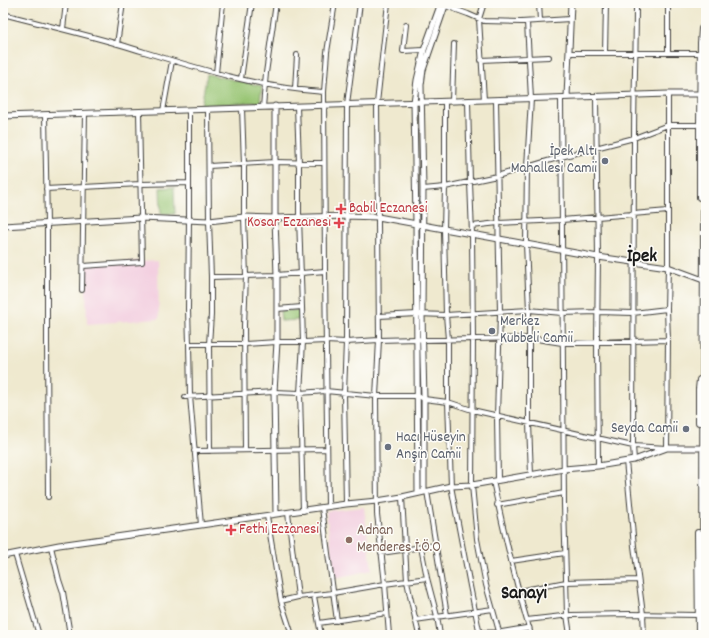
<svg xmlns="http://www.w3.org/2000/svg" width="709" height="638" viewBox="0 0 709 638" font-family="Dekko,sans-serif">
	<rect width="100%" height="100%" fill="#fdfcf7"/>
	<filter id="ink" filterUnits="userSpaceOnUse"><feTurbulence type="fractalNoise" baseFrequency=".025" numOctaves="2"/><feDisplacementMap in="SourceGraphic" scale="8" xChannelSelector="R" yChannelSelector="G"/><feConvolveMatrix kernelMatrix="1 2 1 2 8 2 1 2 1" color-interpolation-filters="sRGB"/></filter>
	<filter id="wash" filterUnits="userSpaceOnUse"><feTurbulence type="fractalNoise" baseFrequency=".012" numOctaves="4" result="noise"/><feDisplacementMap in="SourceGraphic" scale="16" xChannelSelector="R" yChannelSelector="G"/><feGaussianBlur stdDeviation="0.9" result="paint"/><feColorMatrix in="noise" values="0 0 0 0 0 0 0 0 0 0 0 0 0 0 0 0 0 1.4 0 .05"/><feComposite in="paint" operator="in"/></filter>
	<g filter="url(#wash)">
		<rect width="100%" height="100%" fill="#efe9cf"/>
		<!-- built -->
		<path fill="#f3cfe0" d="M 158,260 L 159,319 L 87,324 L 86,291 L 87,264 Z
			M 364,507 L 372,570 L 335,578 L 326,511 Z"/>
		<!-- green -->
		<path fill="#97c472" stroke="#5a7047" d="M 207,74 L 262,86 L 260,102 L 201,105 Z
			M 174,187 L 175,214 L 161,214 L 160,188 Z
			M 299,310 L 299,320 L 281,321 L 280,311 Z"/>
	</g>
	<g filter="url(#ink)">
		<g fill="none" stroke-linecap="round" stroke-linejoin="round">
			<defs>
				<path id="minor" d="M 388,3 L 377,103 L 379,340 L 376,396 L 377,514 L 385,584 L 389,635
					M 539,3 L 540,21
					M 668,3 L 668,52
					M 443,5 L 468,14 L 484,21 L 521,22 L 570,19
					M 3,14 C 41,24 80,33 118,44 C 185,64 254,88 324,92
					M 527,22 L 531,99 L 527,167 L 526,244 L 529,310 L 529,423 L 531,475
					M 406,25 L 403,51 L 424,50
					M 63,29 L 66,3
					M 117,44 L 123,3
					M 569,53 L 701,53
					M 605,53 L 606,3
					M 481,60 L 549,57
					M 216,73 L 223,3
					M 241,79 L 252,3
					M 295,89 L 297,55
					M 596,97 L 598,257 L 597,342 L 598,466
					M 561,98 L 564,504 L 567,615 L 570,635
					M 484,100 L 479,19 L 484,3
					M 496,100 L 500,313 L 497,416 L 498,480
					M 445,101 L 445,187 L 444,229 L 446,315 L 448,339 L 448,402 L 451,486 L 470,586 L 480,635
					M 452,101 L 454,44
					M 468,101 L 470,182 L 472,234 L 473,339 L 472,485 L 477,539 L 486,585 L 500,635
					M 297,106 L 299,163 L 299,217 L 302,307 L 303,342 L 300,393 L 303,511
					M 263,107 L 266,73 L 276,3
					M 242,108 L 244,165 L 244,217 L 246,276 L 244,325 L 245,450
					M 208,109 L 209,221 L 211,277 L 211,315 L 209,344 L 210,451
					M 189,110 L 189,220 L 188,309 L 189,344 L 190,396 L 201,525
					M 163,111 L 172,61
					M 45,115 L 47,224 L 47,340 L 48,497
					M 209,166 L 275,162 L 324,163
					M 46,189 L 140,184 L 189,183
					M 423,189 L 445,187 L 497,176 L 561,157 L 634,138 L 668,125 L 696,125
					M 472,226 L 498,223 L 562,220 L 668,211
					M 83,266 L 142,262 L 139,112
					M 211,277 L 277,275 L 325,271
					M 82,290 L 85,113
					M 277,309 L 302,307
					M 379,316 L 417,314 L 446,315 L 529,310 L 562,313 L 597,312 L 633,313 L 667,309
					M 189,344 L 245,344 L 277,342 L 303,342 L 326,341 L 346,342 L 379,340 L 417,339 L 423,340 L 530,338 L 562,343 L 668,340
					M 185,397 L 274,392 L 300,393 L 326,391 L 376,396 L 418,396 L 424,399 L 448,402 L 472,410 L 633,446 L 667,448 L 668,340 L 667,309 L 668,267 L 668,94
					M 194,451 L 327,449
					M 634,460 L 633,446 C 634,344 633,242 634,140 C 634,94 636,49 636,3
					M 626,461 L 634,546 L 643,614 L 644,635
					M 493,481 C 504,533 516,584 531,635
					M 427,491 L 447,615
					M 402,497 L 407,581 L 410,596 L 419,635
					M 346,504 L 344,393 L 346,342 L 347,104 L 360,3
					M 497,505 L 564,493
					M 328,507 L 325,271 L 324,92 L 327,52 L 335,3
					M 322,508 L 337,621
					M 288,513 L 298,597
					M 267,516 L 281,601 L 292,635
					M 51,547 L 59,580 L 63,592 L 70,635
					M 421,547 L 427,578 L 437,616 L 440,635
					M 381,553 L 436,545
					M 15,554 L 39,635
					M 511,561 L 565,553
					M 519,591 L 566,582 L 638,580
					M 314,596 L 321,635
					M 281,601 L 298,597 L 333,593 L 385,584 L 427,578
					M 415,620 L 493,609
					M 527,620 L 571,615 L 629,614 L 698,615
					M 319,623 L 387,613"/>
				<path id="tertiary" d="M 567,97 L 571,3
					M 275,106 L 275,218 L 277,275 L 277,342 L 274,392 L 276,514
					M 3,116 L 668,94 L 698,94
					M 3,226 L 141,218 L 209,221 L 244,217 L 275,218 L 346,216 L 378,217 L 598,257 L 668,267 L 706,281
					M 424,492 L 424,399 L 422,314 L 423,189 L 421,85 L 423,70 L 446,3
					M 418,493 L 416,224 L 414,102 L 417,80 L 424,50 L 441,3
					M 3,556 L 59,545 L 201,525 L 346,504 L 377,501 L 402,497 L 451,486 L 472,485 L 564,469 L 598,466 L 634,460 L 667,448 L 699,448
					M 468,635 L 480,633 L 499,633 L 529,628"/>
				<path id="trunk" d="M 700,197 L 700,124 L 701,43 L 702,29
					M 699,422 L 699,389 L 700,380
					M 698,533 L 699,635
					M 704,635 C 702,491 704,347 704,203 C 704,136 706,70 705,3"/>
			</defs>
			<!-- minor casing -->
			<use href="#minor" stroke="#3c3b37" stroke-width="6"/>
			<!-- tertiary casing -->
			<use href="#tertiary" stroke="#3c3b37" stroke-width="7"/>
			<!-- trunk casing -->
			<use href="#trunk" stroke="#3c3b37" stroke-width="8"/>
			<!-- minor -->
			<use href="#minor" stroke="#fff" stroke-width="4"/>
			<!-- tertiary -->
			<use href="#tertiary" stroke="#fff" stroke-width="5"/>
			<!-- trunk -->
			<use href="#trunk" stroke="#fff" stroke-width="6"/>
		</g>
	</g>
	<!-- markers -->
	<g fill="#6b7280" stroke="#fdfcf7" stroke-width="1.5">
		<circle cx="605" cy="161" r="4"/>
		<circle cx="492" cy="331" r="4"/>
		<circle cx="686" cy="429" r="4"/>
		<circle cx="388" cy="447" r="4"/>
	</g>
	<g fill="#e0444e" stroke="#fdfcf7" stroke-width="1.5">
		<path d="M339 203h4v4h4v4h-4v4h-4v-4h-4v-4h4z"/>
		<path d="M337 217h4v4h4v4h-4v4h-4v-4h-4v-4h4z"/>
		<path d="M229 524h4v4h4v4h-4v4h-4v-4h-4v-4h4z"/>
	</g>
	<circle fill="#8d6e63" stroke="#fdfcf7" stroke-width="1.5" cx="349" cy="540" r="4"/>
	<g text-anchor="middle" dominant-baseline="central" stroke-width="3" stroke-linejoin="round" paint-order="stroke">
		<!-- worship labels -->
		<g font-size="15" fill="#5b616d" stroke="#fdfcf7" text-anchor="end">
			<text x="597" y="152">İpek Altı<tspan x="597" dy="17">Mahallesi Camii</tspan></text>
			<text x="500" y="322" text-anchor="start">Merkez<tspan x="500" dy="17">Kubbeli Camii</tspan></text>
			<text x="678" y="429">Seyda Camii</text>
			<text x="396" y="438" text-anchor="start">Hacı Hüseyin<tspan x="396" dy="17">Anşin Camii</tspan></text>
		</g>
		<!-- health labels -->
		<g font-size="15" fill="#be3a42" stroke="#fdfcf7" text-anchor="start">
			<text x="349" y="209">Babil Eczanesi</text>
			<text x="331" y="223" text-anchor="end">Kosar Eczanesi</text>
			<text x="239" y="530">Fethi Eczanesi</text>
		</g>
		<!-- education labels -->
		<g font-size="15" fill="#785e54" stroke="#fdfcf7" text-anchor="start">
			<text x="357" y="531">Adnan<tspan x="357" dy="17">Menderes İ.Ö.O</tspan></text>
		</g>
		<!-- district labels -->
		<g font-size="19" font-weight="bold" fill="#1c1c1c" stroke="#fdfcf7">
			<text x="642" y="257">İpek</text>
			<text x="524" y="594">Sanayi</text>
		</g>
	</g>
	<!-- margin -->
	<rect width="709" height="638" fill="none" stroke="#fdfcf7" stroke-width="16"/>
</svg>
